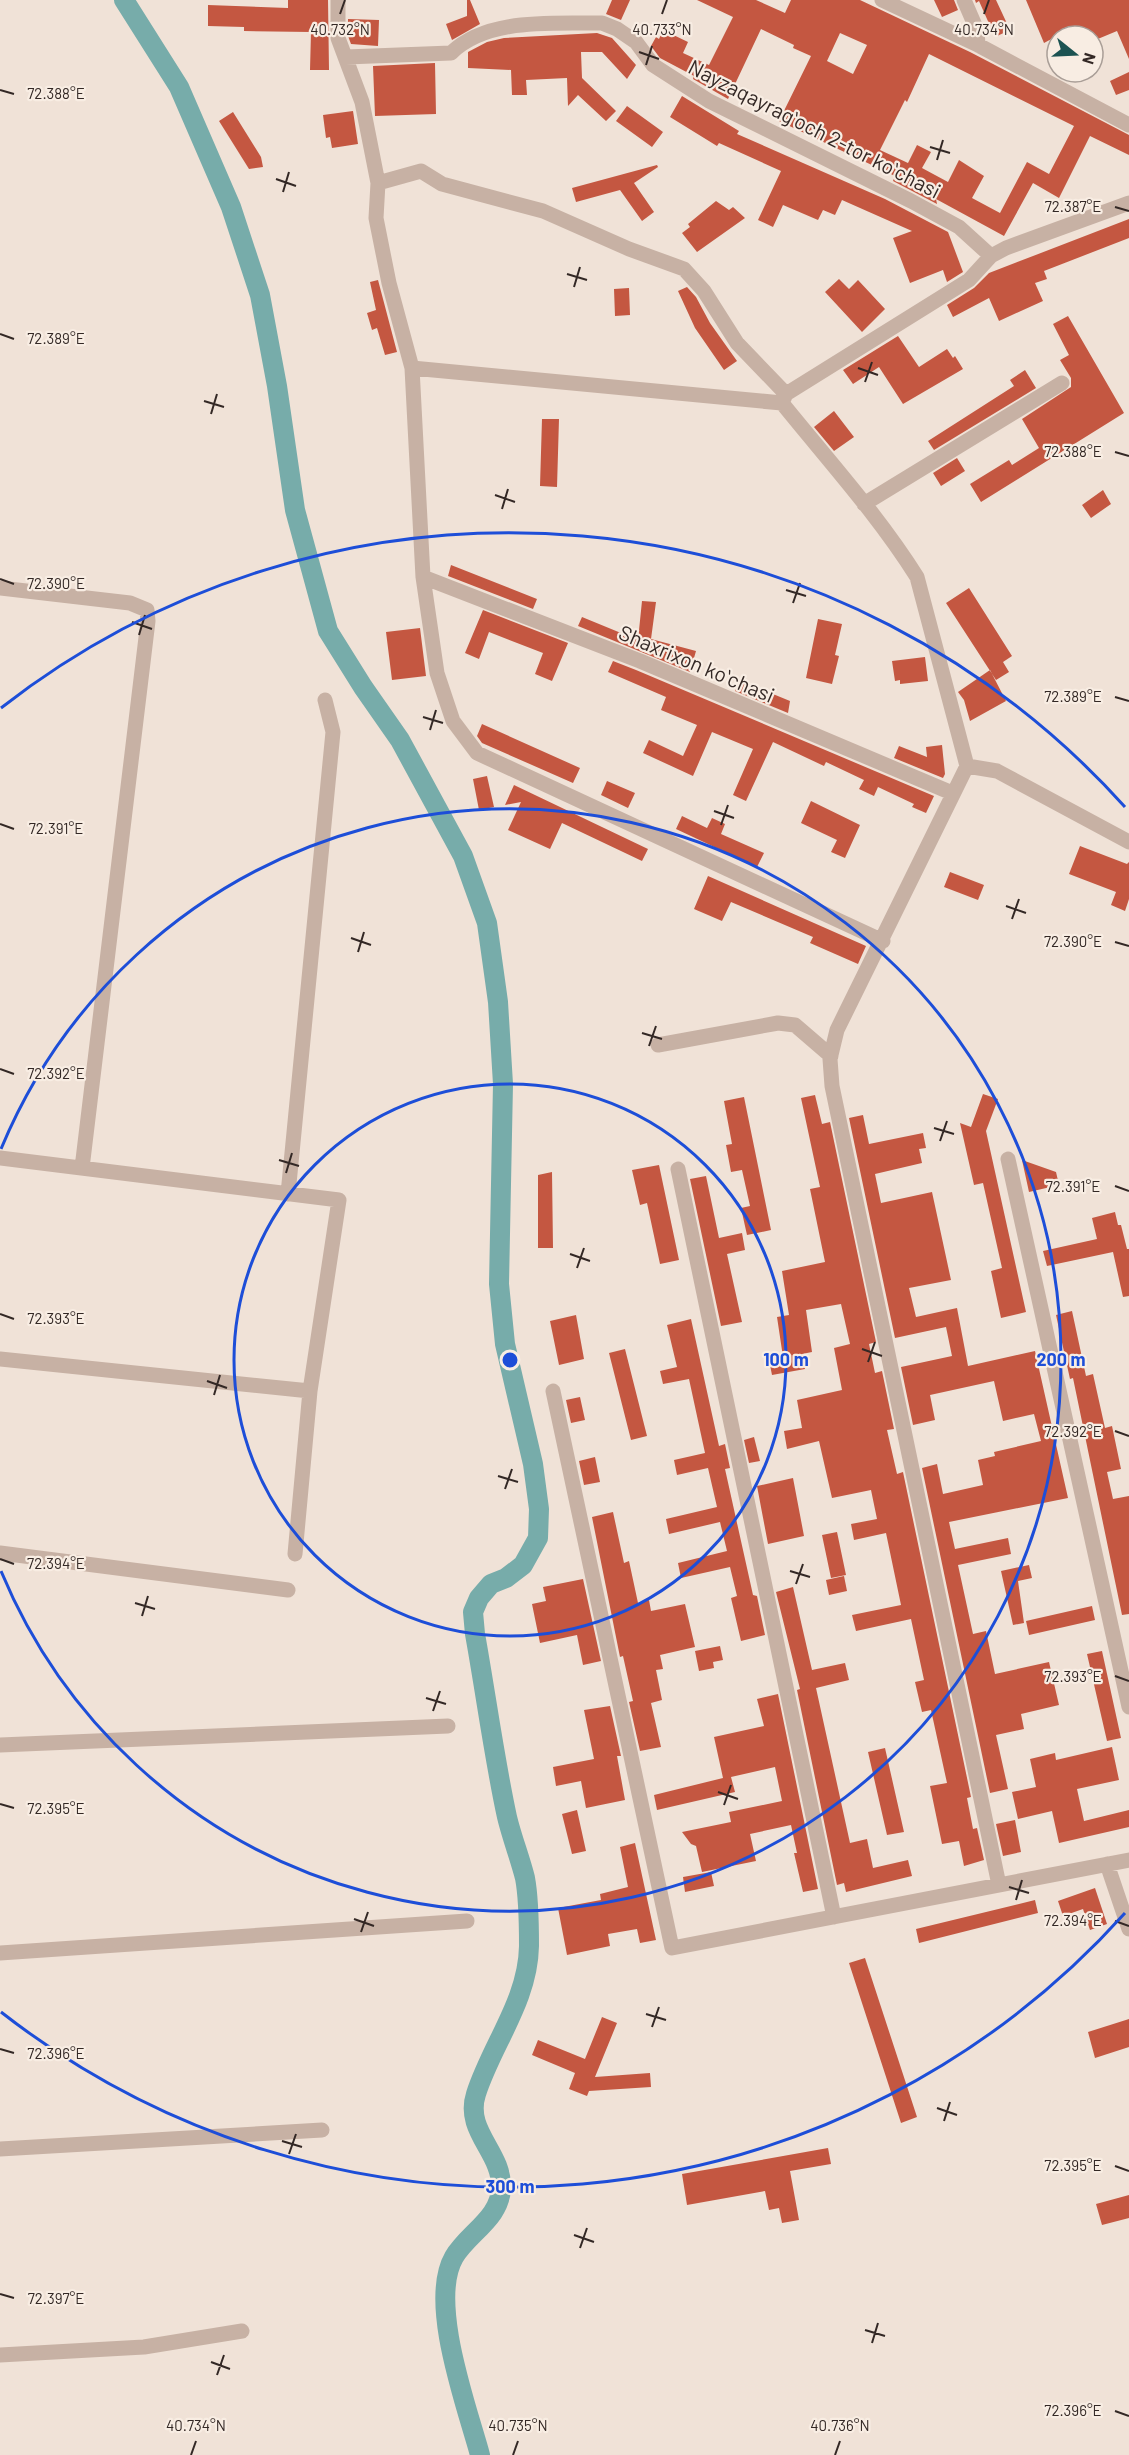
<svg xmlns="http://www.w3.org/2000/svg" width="1129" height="2455" viewBox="0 0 1129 2455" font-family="Barlow,sans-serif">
	<rect width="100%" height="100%" fill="#f0e2d7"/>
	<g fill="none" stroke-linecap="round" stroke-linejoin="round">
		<!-- canal -->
		<path stroke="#77acaa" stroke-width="20" d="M 124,0 L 179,87 L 231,207 L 260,295 L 277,386 L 295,510 L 328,631 L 363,687 L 400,740 L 463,856 L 487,923 L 498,1002 L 503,1084 L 499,1284 L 505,1344 L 533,1464 L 539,1509 L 538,1538 L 523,1565 L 506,1578 L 491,1584 L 479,1598 L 473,1612 L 475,1634 C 486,1695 494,1757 507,1817 C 512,1838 520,1858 525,1878 C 529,1899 529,1925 529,1946 C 528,2001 492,2044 476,2094 C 464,2131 502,2152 501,2187 C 501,2218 468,2233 454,2257 C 428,2302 467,2407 480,2455"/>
	</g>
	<!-- building -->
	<path fill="#c45741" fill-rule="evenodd" d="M 288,0 L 328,0 L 329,70 L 310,70 L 311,32 L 244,31 L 244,27 L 208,26 L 208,5 L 288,8 Z
		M 467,0 L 470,0 L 480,24 L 452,40 L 446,24 L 467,16 Z
		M 612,0 L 630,0 L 621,20 L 606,14 Z
		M 697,0 L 756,0 L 785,13 L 791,0 L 860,0 L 970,52 L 1129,135 L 1129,155 L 1090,136 L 1059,198 L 1033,183 L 1004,236 L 936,199 L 937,204 L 893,181 L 895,176 L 779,121 L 811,56 L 793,48 L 794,45 L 761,29 L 728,99 L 693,79 L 694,76 L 660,58 L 651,46 L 656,37 L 659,39 L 663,30 L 688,42 L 683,53 L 709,65 L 733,17 ZM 840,33 L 867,45 L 853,74 L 827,61 ZM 929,54 L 1074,126 L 1049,174 L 1027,162 L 1000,213 L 972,198 L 984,176 L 959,160 L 948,182 L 922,168 L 931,152 L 917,145 L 908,163 L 880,150 L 905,100 L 907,102 Z
		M 934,0 L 954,0 L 958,10 L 942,17 Z
		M 975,0 L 996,0 L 1010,30 L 995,37 L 979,1 L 976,3 Z
		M 1026,0 L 1129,0 L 1129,59 L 1117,31 L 1093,41 L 1093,36 L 1057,36 L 1044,43 Z
		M 348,19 L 379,20 L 378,46 L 351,44 L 348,36 Z
		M 597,33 L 612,38 L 636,65 L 627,79 L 602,52 L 581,52 L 582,78 L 616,111 L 606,121 L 578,95 L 568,106 L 567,78 L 526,80 L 527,95 L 512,95 L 511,70 L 468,68 L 468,52 L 487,42 L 504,38 Z
		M 435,63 L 436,114 L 375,116 L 373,66 Z
		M 1129,72 L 1129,90 L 1116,95 L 1110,81 Z
		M 682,96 L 739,131 L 737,134 L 885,199 L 948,232 L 963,272 L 947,282 L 943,270 L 910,283 L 893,238 L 912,231 L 842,200 L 835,215 L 823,210 L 818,220 L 783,205 L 773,227 L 758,220 L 781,171 L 719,143 L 717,146 L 670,117 Z
		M 627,106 L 663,132 L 652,147 L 616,121 Z
		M 353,111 L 358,144 L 332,148 L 330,137 L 326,138 L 323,115 Z
		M 233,112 L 261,157 L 263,167 L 249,169 L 219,121 Z
		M 657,165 L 658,167 L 634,183 L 654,212 L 642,221 L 620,190 L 576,202 L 572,188 Z
		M 716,201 L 729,210 L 733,207 L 745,218 L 697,252 L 682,233 L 690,227 L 688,224 Z
		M 1129,219 L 1129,238 L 1044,271 L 1047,279 L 1035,283 L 1043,301 L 999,321 L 989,298 L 953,317 L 947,305 L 974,288 L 989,273 Z
		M 839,279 L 849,289 L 858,280 L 885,309 L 862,332 L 825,292 Z
		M 378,280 L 397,352 L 385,355 L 377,328 L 372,330 L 367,313 L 376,310 L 370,282 Z
		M 687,287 L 696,297 L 710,323 L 737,361 L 724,370 L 695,328 L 678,291 Z
		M 629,288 L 630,315 L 615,316 L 614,289 Z
		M 1068,316 L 1124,413 L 981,502 L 970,484 L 1009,460 L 1012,465 L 1039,448 L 1022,419 L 1071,387 L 1071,378 L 1060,360 L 1069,355 L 1053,324 Z
		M 898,336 L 919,367 L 947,349 L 953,358 L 955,356 L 963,369 L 903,404 L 879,367 L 853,384 L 843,370 Z
		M 1025,370 L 1036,388 L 934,450 L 928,441 L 1014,386 L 1010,380 Z
		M 834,411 L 854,437 L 834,451 L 814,427 Z
		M 542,419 L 559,419 L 557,487 L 540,486 Z
		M 957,458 L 965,471 L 941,486 L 933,473 Z
		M 1103,490 L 1111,504 L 1091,518 L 1082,505 Z
		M 451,565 L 537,599 L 533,609 L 448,576 Z
		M 969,588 L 1012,656 L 1003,662 L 1009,672 L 996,680 L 946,603 Z
		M 642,601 L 656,602 L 651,639 L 696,651 L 690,672 L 578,626 L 582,617 L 638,640 Z
		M 483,610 L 568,643 L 552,681 L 535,674 L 543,653 L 489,632 L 479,659 L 465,653 Z
		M 818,619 L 842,624 L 835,655 L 839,656 L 832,684 L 806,678 Z
		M 420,628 L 426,676 L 392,680 L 386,632 Z
		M 925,657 L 928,681 L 900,684 L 900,680 L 895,681 L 892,661 Z
		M 613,661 L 636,670 L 934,796 L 926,813 L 912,807 L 914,804 L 878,787 L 874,796 L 859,789 L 864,780 L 826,762 L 824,766 L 773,742 L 746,801 L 733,795 L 753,749 L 712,732 L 693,776 L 643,753 L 649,740 L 683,756 L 697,725 L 661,710 L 666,697 L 608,672 Z
		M 990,670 L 1006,701 L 970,721 L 964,700 L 958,692 Z
		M 739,680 L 790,701 L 788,713 L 735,691 Z
		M 482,724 L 580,768 L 573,783 L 482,743 L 477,736 Z
		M 942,745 L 945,774 L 943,778 L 894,758 L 899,746 L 927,757 L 926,747 Z
		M 487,776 L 494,807 L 479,810 L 473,779 Z
		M 607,781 L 635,793 L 628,808 L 601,795 Z
		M 514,785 L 648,849 L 642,861 L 562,823 L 550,849 L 508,830 L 521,802 L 505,805 Z
		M 811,801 L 860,825 L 845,858 L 831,852 L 837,840 L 801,823 Z
		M 682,816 L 707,828 L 712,818 L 725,824 L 721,834 L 764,853 L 757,867 L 676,829 Z
		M 1080,846 L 1127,864 L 1129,862 L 1129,899 L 1125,911 L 1111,905 L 1116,892 L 1069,874 Z
		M 950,872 L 984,885 L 978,900 L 944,887 Z
		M 708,876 L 866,946 L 858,964 L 810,943 L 813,937 L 731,902 L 722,921 L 694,909 Z
		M 983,1094 L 998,1099 L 986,1131 L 1026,1312 L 1001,1318 L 991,1271 L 1002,1268 L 983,1183 L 974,1185 L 960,1123 L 971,1127 Z
		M 815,1095 L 822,1124 L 830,1122 L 876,1342 L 869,1344 L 875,1373 L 882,1371 L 894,1429 L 887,1430 L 897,1474 L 903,1472 L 971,1797 L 967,1798 L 973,1829 L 977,1828 L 984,1860 L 964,1866 L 959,1841 L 942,1844 L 930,1786 L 947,1783 L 931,1710 L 922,1712 L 915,1682 L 924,1680 L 911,1619 L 856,1631 L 852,1615 L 901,1605 L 886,1533 L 854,1540 L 851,1524 L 877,1519 L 871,1490 L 832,1498 L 819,1441 L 787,1449 L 784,1431 L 802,1428 L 797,1400 L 842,1390 L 834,1348 L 850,1344 L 841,1304 L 806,1310 L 812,1352 L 802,1354 L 805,1369 L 772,1375 L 769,1360 L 783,1357 L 777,1317 L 789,1315 L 782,1271 L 825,1262 L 810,1189 L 820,1187 L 801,1098 Z
		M 744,1097 L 771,1230 L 747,1235 L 741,1208 L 750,1206 L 742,1170 L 731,1172 L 726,1145 L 732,1144 L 724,1101 Z
		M 863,1115 L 869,1144 L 923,1133 L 926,1148 L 919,1149 L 922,1163 L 875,1174 L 881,1203 L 932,1192 L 951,1280 L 909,1288 L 916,1317 L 957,1308 L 968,1366 L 1035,1351 L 1068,1498 L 949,1522 L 955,1549 L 1008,1538 L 1011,1554 L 958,1565 L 973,1634 L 986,1631 L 995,1674 L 1049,1662 L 1059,1705 L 1021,1714 L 1024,1729 L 996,1735 L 1008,1789 L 990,1793 L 922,1468 L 937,1464 L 943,1494 L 983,1485 L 978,1460 L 995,1456 L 994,1452 L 1041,1441 L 1034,1414 L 1003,1421 L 994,1381 L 930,1395 L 935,1420 L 913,1425 L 901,1367 L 952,1356 L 946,1327 L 895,1338 L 849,1118 Z
		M 1022,1160 L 1056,1172 L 1059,1185 L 1029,1192 Z
		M 659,1165 L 679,1260 L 660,1264 L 647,1203 L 640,1205 L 632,1170 Z
		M 552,1172 L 553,1248 L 538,1248 L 538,1175 Z
		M 706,1176 L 719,1238 L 742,1233 L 745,1250 L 727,1254 L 742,1322 L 721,1326 L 690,1179 Z
		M 1115,1212 L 1118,1225 L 1121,1225 L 1127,1249 L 1129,1249 L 1129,1296 L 1123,1297 L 1113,1252 L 1047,1266 L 1043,1251 L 1097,1239 L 1092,1218 Z
		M 1072,1311 L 1086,1376 L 1093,1374 L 1105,1428 L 1112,1426 L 1121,1469 L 1107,1472 L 1113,1499 L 1129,1496 L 1129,1614 L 1122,1615 L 1073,1378 L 1070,1379 L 1056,1315 Z
		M 576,1315 L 584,1359 L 559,1365 L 550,1321 Z
		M 691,1319 L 719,1446 L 725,1444 L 730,1468 L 725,1469 L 753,1595 L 757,1596 L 765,1635 L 741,1641 L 731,1598 L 737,1596 L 730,1567 L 681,1578 L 678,1563 L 727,1551 L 720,1522 L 669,1534 L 666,1519 L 717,1507 L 708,1468 L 677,1475 L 674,1460 L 705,1453 L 689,1379 L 663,1384 L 660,1371 L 677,1367 L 667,1325 Z
		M 625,1349 L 647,1436 L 631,1440 L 609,1353 Z
		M 580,1397 L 585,1420 L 571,1423 L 566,1400 Z
		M 754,1437 L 760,1461 L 749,1463 L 744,1440 Z
		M 595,1457 L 600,1482 L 584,1485 L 579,1461 Z
		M 793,1478 L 804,1536 L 768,1544 L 757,1486 Z
		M 613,1512 L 624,1563 L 629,1561 L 638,1603 L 649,1600 L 651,1611 L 685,1604 L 695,1647 L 660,1655 L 663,1669 L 656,1670 L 662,1700 L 651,1703 L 661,1747 L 640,1751 L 629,1702 L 633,1701 L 623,1656 L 620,1657 L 592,1517 Z
		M 837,1532 L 846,1575 L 831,1578 L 822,1535 Z
		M 1029,1565 L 1032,1578 L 1018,1581 L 1024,1623 L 1013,1625 L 1001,1571 Z
		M 844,1576 L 847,1591 L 829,1595 L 826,1580 Z
		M 583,1579 L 601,1661 L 583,1665 L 577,1635 L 540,1643 L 532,1604 L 546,1601 L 543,1587 Z
		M 793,1587 L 812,1670 L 845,1663 L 849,1680 L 816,1688 L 850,1843 L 867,1839 L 873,1868 L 908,1860 L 912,1876 L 846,1892 L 844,1883 L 837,1885 L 797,1690 L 800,1689 L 776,1592 Z
		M 1092,1606 L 1095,1620 L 1029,1635 L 1026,1621 Z
		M 720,1646 L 723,1660 L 713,1662 L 714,1668 L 699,1671 L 695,1651 Z
		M 1102,1651 L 1121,1738 L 1107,1741 L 1087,1654 Z
		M 778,1694 L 818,1889 L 803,1892 L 794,1853 L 797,1853 L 791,1825 L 750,1834 L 756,1861 L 702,1872 L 696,1846 L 691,1844 L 682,1832 L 731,1822 L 729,1812 L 782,1801 L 775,1767 L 731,1777 L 735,1792 L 657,1810 L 654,1795 L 723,1778 L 714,1737 L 764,1726 L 757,1699 Z
		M 610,1706 L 621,1756 L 617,1756 L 625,1800 L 586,1808 L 581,1781 L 556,1786 L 553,1767 L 594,1759 L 584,1710 Z
		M 1112,1747 L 1119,1780 L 1077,1789 L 1084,1821 L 1129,1810 L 1129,1827 L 1059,1843 L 1052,1811 L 1018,1819 L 1012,1792 L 1036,1787 L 1030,1759 L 1055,1753 L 1056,1760 Z
		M 885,1748 L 904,1832 L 887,1835 L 868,1752 Z
		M 577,1810 L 586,1851 L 572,1854 L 562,1814 Z
		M 1015,1820 L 1021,1852 L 1003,1856 L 996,1824 Z
		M 635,1843 L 656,1940 L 640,1943 L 637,1929 L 608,1934 L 610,1946 L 567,1955 L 558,1908 L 601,1900 L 600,1894 L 628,1887 L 620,1847 Z
		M 711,1872 L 714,1886 L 685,1892 L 683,1877 Z
		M 1095,1888 L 1107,1924 L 1090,1930 L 1083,1909 L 1063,1916 L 1058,1901 Z
		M 1035,1900 L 1038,1913 L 919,1943 L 916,1929 Z
		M 865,1958 L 917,2117 L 901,2123 L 849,1963 Z
		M 602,2017 L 617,2023 L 595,2077 L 650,2073 L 651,2087 L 589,2091 L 587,2096 L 569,2089 L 575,2073 L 532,2055 L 538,2040 L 585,2059 Z
		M 1129,2019 L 1129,2047 L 1095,2058 L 1088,2032 Z
		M 828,2148 L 831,2164 L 790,2171 L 799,2220 L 782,2223 L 779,2208 L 769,2210 L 765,2191 L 687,2205 L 682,2174 Z
		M 1129,2195 L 1129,2218 L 1102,2225 L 1096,2204 Z"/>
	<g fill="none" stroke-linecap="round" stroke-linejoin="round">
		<!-- minor -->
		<path stroke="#c7b1a4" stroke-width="15" d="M 338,0 L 338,38 L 362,102 L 378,183 L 376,218 L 389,283 L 412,368 L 782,403
			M 882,0 L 978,45 L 1129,125
			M 964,0 L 977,30 L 978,45
			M 346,57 L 451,53 C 488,17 553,24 602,23 L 617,29 L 636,42 L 653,65 L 709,101 L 911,201 L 959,227 L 991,256
			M 378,183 L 421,171 L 442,184 L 543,211 L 629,249 L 684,269 L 704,291 L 737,343 L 786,394
			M 1129,203 L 1006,248 L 991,256 L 969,280 L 786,394 L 782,403 C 828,460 878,515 917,577 L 967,766 L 997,771 L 1129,842
			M 412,368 L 423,577 L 437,673 L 453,721 L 477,753 L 883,941
			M 864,504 L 1062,383
			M 423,577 L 640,661 L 952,793
			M 0,588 L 130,603 L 147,610 L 148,621 L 82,1168
			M 967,766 L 837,1030 L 830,1059 L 832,1086 L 999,1885
			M 658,1045 L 778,1023 L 795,1025 L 831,1056
			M 0,1158 L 339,1200 L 310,1391 L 295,1554
			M 1008,1159 L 1129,1707
			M 678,1169 L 834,1917
			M 288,1194 L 333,732 L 325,700
			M 0,1359 L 310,1391
			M 553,1391 L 672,1948 L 1129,1860
			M 0,1553 L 288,1590
			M 0,1745 L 448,1726
			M 1107,1864 L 1129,1929
			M 0,1953 L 467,1921
			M 0,2149 L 322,2130
			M 0,2355 L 144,2347 L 242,2331"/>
	</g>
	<!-- ticks -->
	<path fill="none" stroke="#332825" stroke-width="2" d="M 340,14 L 345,0M 662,14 L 667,0M 984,14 L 989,0M 639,52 L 659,59M 646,65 L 652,46M 0,90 L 14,94M 930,147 L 950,153M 937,160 L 943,140M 276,179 L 296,186M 283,192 L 289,172M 1115,207 L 1129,211M 567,274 L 587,280M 574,287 L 580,267M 0,334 L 14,339M 858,368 L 878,375M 865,382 L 872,362M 204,401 L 224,407M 211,414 L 217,394M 1115,452 L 1129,456M 495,495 L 515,502M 502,509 L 508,489M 0,579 L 14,584M 786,590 L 806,596M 793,603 L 800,583M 132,622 L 152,629M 139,635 L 145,615M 1115,697 L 1129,701M 423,717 L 443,723M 430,730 L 436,710M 714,811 L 734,818M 0,824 L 14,829M 721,825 L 728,805M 1006,906 L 1026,913M 1012,919 L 1019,899M 351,938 L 371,945M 1115,942 L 1129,946M 358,952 L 364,932M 642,1033 L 662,1039M 649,1046 L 656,1026M 0,1069 L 14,1074M 934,1128 L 954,1134M 940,1141 L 947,1121M 279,1160 L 299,1166M 286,1173 L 292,1153M 1115,1186 L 1129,1191M 570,1254 L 590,1261M 577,1268 L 584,1248M 0,1314 L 14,1319M 862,1349 L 882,1356M 868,1362 L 875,1342M 207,1381 L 227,1388M 214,1395 L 220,1375M 1115,1431 L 1129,1436M 498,1476 L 518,1482M 505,1489 L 512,1469M 0,1559 L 14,1564M 790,1571 L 810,1577M 796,1584 L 803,1564M 135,1603 L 155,1609M 142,1616 L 148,1596M 1115,1676 L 1129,1681M 426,1698 L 446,1704M 433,1711 L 440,1691M 718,1792 L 738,1799M 0,1804 L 14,1808M 724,1805 L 731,1785M 1009,1887 L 1029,1893M 1016,1900 L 1022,1880M 354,1919 L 374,1926M 1115,1921 L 1129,1926M 361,1932 L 368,1912M 646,2014 L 666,2020M 652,2027 L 659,2007M 0,2049 L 14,2053M 937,2108 L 957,2115M 944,2121 L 950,2102M 282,2141 L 302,2147M 289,2154 L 296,2134M 1115,2166 L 1129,2171M 574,2235 L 594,2242M 580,2248 L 587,2228M 0,2294 L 14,2298M 865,2330 L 885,2336M 872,2343 L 878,2323M 211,2362 L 230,2369M 217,2375 L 224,2355M 1115,2411 L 1129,2416M 191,2455 L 196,2441M 513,2455 L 518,2441M 835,2455 L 840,2441"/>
	<!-- distance rings -->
	<g fill="none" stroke="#1d4ed8" stroke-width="3">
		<circle cx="510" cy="1360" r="276"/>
		<path d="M1 1149A551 551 0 1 1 1 1571"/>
		<path d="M1125 1913A827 827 0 0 1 1 2012M1 708A827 827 0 0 1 1125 807"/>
	</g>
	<g text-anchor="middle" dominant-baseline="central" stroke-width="4.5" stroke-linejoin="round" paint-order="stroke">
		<!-- street labels -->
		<g font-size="21" fill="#332825" stroke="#f8ede3">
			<text transform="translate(815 128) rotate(27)">Nayzaqayragʻoch 2-tor koʻchasi</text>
			<text transform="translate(697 663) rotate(23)">Shaxrixon koʻchasi</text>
		</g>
	</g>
	<g font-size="15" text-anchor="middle" fill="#332825" stroke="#f8ede3" stroke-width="4.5" stroke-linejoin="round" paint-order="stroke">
		<text x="340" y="35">40.732°N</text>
		<text x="662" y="35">40.733°N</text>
		<text x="984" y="35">40.734°N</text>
		<text x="56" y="99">72.388°E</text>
		<text x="1073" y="212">72.387°E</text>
		<text x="56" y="344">72.389°E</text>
		<text x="1073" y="457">72.388°E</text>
		<text x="56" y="589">72.390°E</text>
		<text x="1073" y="702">72.389°E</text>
		<text x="56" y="834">72.391°E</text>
		<text x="1073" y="947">72.390°E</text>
		<text x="56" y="1079">72.392°E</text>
		<text x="1073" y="1192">72.391°E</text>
		<text x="56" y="1324">72.393°E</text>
		<text x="1073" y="1437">72.392°E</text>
		<text x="56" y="1569">72.394°E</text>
		<text x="1073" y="1682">72.393°E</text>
		<text x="56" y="1814">72.395°E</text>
		<text x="1073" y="1926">72.394°E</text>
		<text x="56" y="2059">72.396°E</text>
		<text x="1073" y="2171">72.395°E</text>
		<text x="56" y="2304">72.397°E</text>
		<text x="1073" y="2416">72.396°E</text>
		<text x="196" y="2431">40.734°N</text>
		<text x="518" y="2431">40.735°N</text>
		<text x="840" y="2431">40.736°N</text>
	</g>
	<circle cx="510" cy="1360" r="9" fill="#1d4ed8" stroke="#f8ede3" stroke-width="3"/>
	<g font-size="18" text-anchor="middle" font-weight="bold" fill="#1d4ed8" stroke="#f8ede3" stroke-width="4.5" stroke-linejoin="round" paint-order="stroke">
		<text x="786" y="1366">100 m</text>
		<text x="1061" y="1366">200 m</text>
		<text x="510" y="2193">300 m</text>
	</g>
	<!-- north arrow -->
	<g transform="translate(1075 54) rotate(108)"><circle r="28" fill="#f8ede3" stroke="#a99e97" stroke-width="1.5"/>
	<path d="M0-4.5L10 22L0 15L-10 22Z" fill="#1c5352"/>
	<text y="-9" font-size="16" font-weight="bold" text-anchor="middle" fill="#332825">N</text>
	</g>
</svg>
